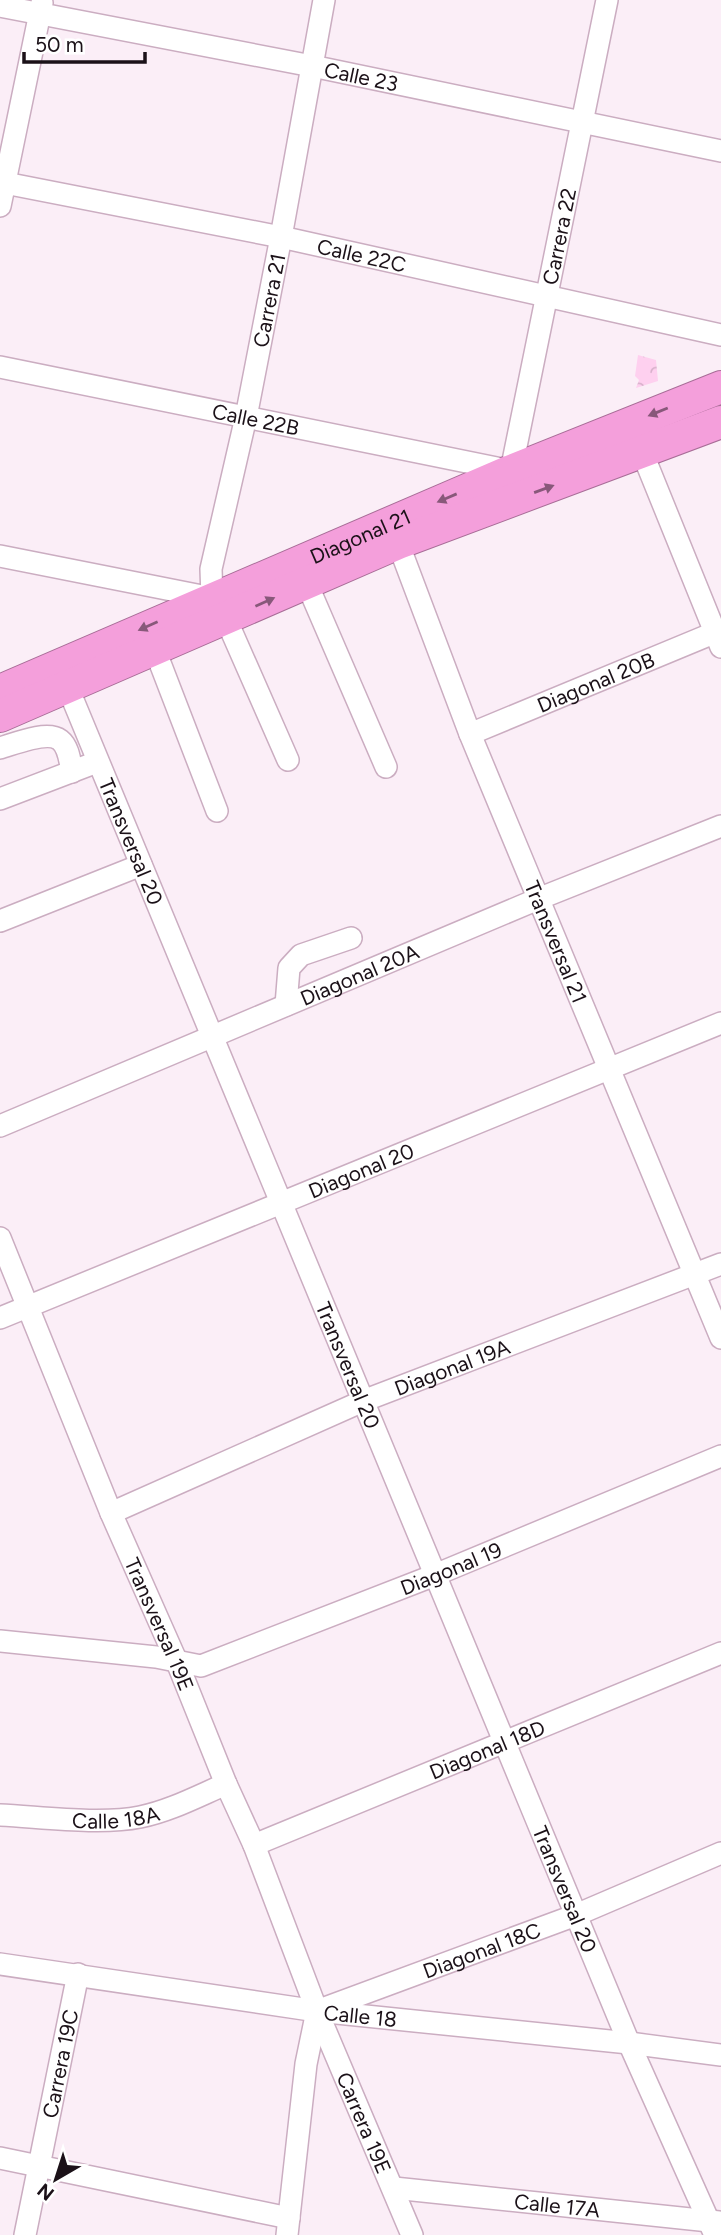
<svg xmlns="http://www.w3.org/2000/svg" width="721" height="2235" viewBox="0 0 721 2235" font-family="Figtree,sans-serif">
	<defs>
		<pattern id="forest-crowns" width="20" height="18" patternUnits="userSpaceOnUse" patternTransform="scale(1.75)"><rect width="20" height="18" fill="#fed0ef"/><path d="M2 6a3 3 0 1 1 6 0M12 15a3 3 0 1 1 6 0" fill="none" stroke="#d9b2cc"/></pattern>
	</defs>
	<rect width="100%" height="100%" fill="#fbeef7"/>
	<!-- forest -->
	<path fill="url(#forest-crowns)" d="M 638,355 L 656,360 L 658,381 L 636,388 L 639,380 L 635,376 Z"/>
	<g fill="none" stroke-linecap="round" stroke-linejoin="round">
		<defs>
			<g id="minor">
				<path id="s1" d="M 0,6 L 312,66 L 721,151"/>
				<path id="s2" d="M 0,182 L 281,237 L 721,335"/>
				<path d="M 0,206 L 42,3"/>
				<path id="s3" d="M 0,367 L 511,471 L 607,0"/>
				<path d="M 642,452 L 721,647"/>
				<path id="s4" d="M 398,543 L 470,734 L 721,1338"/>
				<path id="s5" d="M 0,556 L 212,598 L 211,569 L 246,417 L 281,237 L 324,0"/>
				<path d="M 307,584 L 386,767"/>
				<path d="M 226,619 L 288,760"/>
				<path d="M 155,650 L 217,811"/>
				<path id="s6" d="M 68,688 L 629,2043 L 715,2235"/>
				<path id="s7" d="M 470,734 L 721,630"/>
				<path d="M 0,748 C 14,744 47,730 60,740 C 69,747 70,762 72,772"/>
				<path d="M 0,799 L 97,762"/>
				<path d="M 0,921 L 141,865"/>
				<path d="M 286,1005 L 289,968 L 301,955 L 351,938"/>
				<path id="s8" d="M 0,1126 L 538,899 L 721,826"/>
				<path id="s9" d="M 0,1238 L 111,1513 L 177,1662 L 226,1784 L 254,1845 L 317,2011 L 412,2235"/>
				<path id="s10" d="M 0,1318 L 721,1023"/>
				<path id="s11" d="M 111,1513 L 363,1401 L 721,1264"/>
				<path id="s12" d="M 0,1641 L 156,1657 L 201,1666 L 435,1575 L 721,1456"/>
				<path id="s13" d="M 0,1815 C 42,1817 100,1825 140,1817 C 170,1811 198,1796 226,1784"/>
				<path id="s14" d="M 254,1845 L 721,1653"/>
				<path id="s15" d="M 0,1964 L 317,2011 L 629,2043 L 721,2055"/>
				<path id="s16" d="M 322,2009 L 576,1915 L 721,1853"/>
				<path d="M 0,2158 L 289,2218"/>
				<path id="s17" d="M 394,2188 L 719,2222"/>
				<path id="s18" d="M 25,2235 L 78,1974"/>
				<path d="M 287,2235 L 306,2064 L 317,2011"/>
			</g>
			<g id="highway">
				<path id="s19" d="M 0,691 L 511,471 L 721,387"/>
				<path d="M 0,716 L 398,543 L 721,422"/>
			</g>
		</defs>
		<!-- minor casing -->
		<use href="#minor" stroke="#cbadc1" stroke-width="24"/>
		<!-- highway casing -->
		<use href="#highway" stroke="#a86d97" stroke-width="34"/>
		<!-- minor -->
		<use href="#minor" stroke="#fff" stroke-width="21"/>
		<!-- highway -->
		<use href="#highway" stroke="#f49fdb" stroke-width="32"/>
	</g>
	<!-- one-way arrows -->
	<defs><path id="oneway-solid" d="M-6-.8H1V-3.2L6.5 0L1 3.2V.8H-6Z" transform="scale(1.75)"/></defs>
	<g fill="#88587a">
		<use href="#oneway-solid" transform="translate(658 412) rotate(158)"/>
		<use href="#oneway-solid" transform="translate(544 489) rotate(-20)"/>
		<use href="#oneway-solid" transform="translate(447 498) rotate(157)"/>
		<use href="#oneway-solid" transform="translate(265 602) rotate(-24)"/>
		<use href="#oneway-solid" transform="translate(148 626) rotate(156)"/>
	</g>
	<g text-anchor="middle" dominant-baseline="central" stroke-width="5" stroke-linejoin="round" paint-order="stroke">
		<!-- street labels -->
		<g font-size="21" fill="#1b1118" stroke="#fff">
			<text stroke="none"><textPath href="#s1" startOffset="368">Calle 23</textPath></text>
			<text stroke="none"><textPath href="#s3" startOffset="761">Carrera 22</textPath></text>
			<text stroke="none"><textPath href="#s2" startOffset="369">Calle 22C</textPath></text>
			<text stroke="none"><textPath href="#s5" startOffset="520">Carrera 21</textPath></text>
			<text stroke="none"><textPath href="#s3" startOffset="261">Calle 22B</textPath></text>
			<text stroke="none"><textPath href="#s19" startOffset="392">Diagonal 21</textPath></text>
			<text stroke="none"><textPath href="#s7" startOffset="136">Diagonal 20B</textPath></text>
			<text stroke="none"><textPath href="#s6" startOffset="166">Transversal 20</textPath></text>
			<text stroke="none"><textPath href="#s4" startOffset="429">Transversal 21</textPath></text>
			<text stroke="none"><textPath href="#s8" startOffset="390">Diagonal 20A</textPath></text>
			<text stroke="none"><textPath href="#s10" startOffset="390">Diagonal 20</textPath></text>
			<text stroke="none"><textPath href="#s6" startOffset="733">Transversal 20</textPath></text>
			<text stroke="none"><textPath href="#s11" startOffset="371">Diagonal 19A</textPath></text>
			<text stroke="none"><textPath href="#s12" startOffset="471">Diagonal 19</textPath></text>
			<text stroke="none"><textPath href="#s9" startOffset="418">Transversal 19E</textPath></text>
			<text stroke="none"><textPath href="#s14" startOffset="252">Diagonal 18D</textPath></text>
			<text stroke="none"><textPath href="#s13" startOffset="116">Calle 18A</textPath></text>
			<text stroke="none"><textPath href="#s6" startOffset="1300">Transversal 20</textPath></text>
			<text stroke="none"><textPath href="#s16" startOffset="170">Diagonal 18C</textPath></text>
			<text stroke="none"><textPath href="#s15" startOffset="364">Calle 18</textPath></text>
			<text stroke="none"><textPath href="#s18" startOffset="175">Carrera 19C</textPath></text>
			<text stroke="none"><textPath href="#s9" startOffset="957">Carrera 19E</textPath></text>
			<text stroke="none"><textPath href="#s17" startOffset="164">Calle 17A</textPath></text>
		</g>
	</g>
	<!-- north arrow -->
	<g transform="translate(56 2179) rotate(219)" stroke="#ffffff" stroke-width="5" paint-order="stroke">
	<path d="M0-5L12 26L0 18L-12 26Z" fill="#1b1118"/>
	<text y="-10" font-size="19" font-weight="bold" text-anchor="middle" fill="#1b1118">N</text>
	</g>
	<!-- scale -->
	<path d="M24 52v10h121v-10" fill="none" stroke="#1b1118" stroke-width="3.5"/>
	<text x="35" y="52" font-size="21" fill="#1b1118" stroke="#ffffff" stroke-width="5" paint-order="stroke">50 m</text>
</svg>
